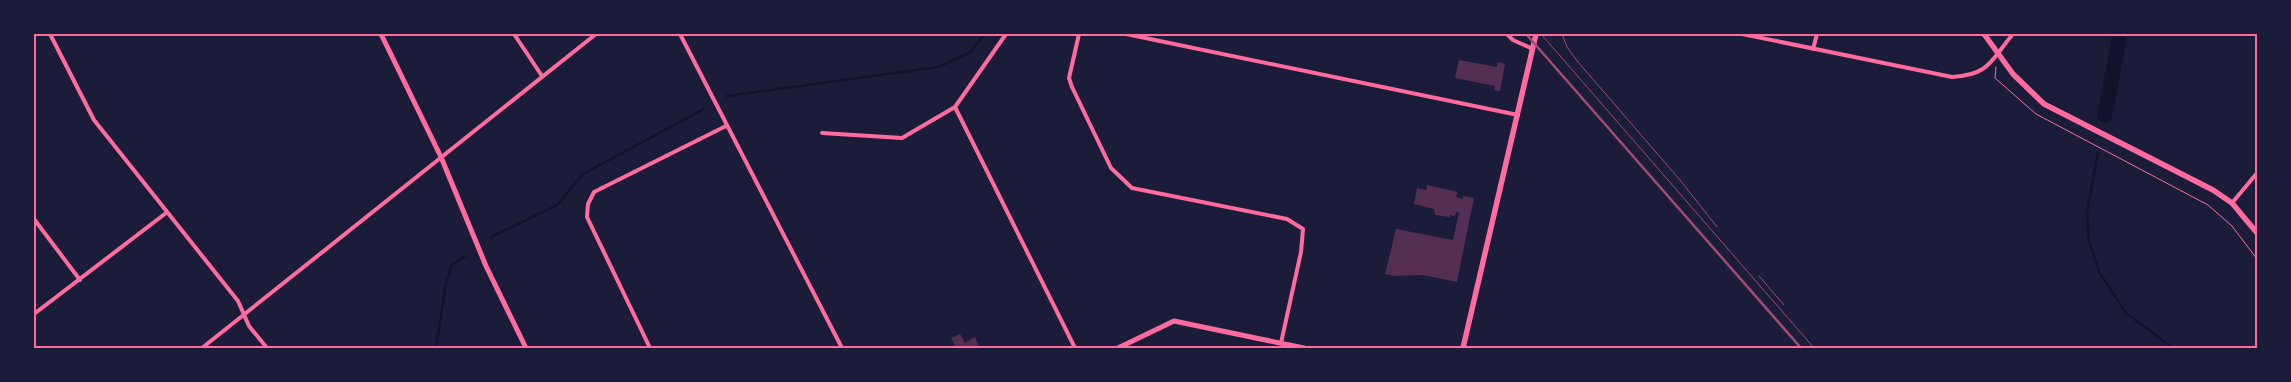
<svg xmlns="http://www.w3.org/2000/svg" width="2291" height="382" viewBox="0 0 2291 382" font-family="Cabin,sans-serif">
	<rect width="100%" height="100%" fill="#1b1b3a"/>
	<g fill="none" stroke-linecap="round" stroke-linejoin="round">
		<!-- stream -->
		<path stroke="#12122b" stroke-width="2.5" d="M 727,96 L 938,67 L 969,53 L 985,34
			M 2098,153 L 2087,211 L 2089,241 L 2099,272 L 2126,313 L 2173,348
			M 491,237 L 557,205 L 583,174 L 704,109
			M 436,348 L 446,283 L 452,265 L 465,256"/>
		<!-- river -->
		<path stroke="#12122b" stroke-width="15" d="M 2105,115 L 2120,34"/>
	</g>
	<!-- building -->
	<path fill="#542f53" d="M 1459,60 L 1497,67 L 1498,62 L 1505,64 L 1500,91 L 1494,90 L 1495,86 L 1455,78 Z
		M 1427,185 L 1458,192 L 1456,197 L 1463,199 L 1463,196 L 1474,198 L 1457,282 L 1423,275 L 1395,276 L 1385,274 L 1396,229 L 1453,240 L 1459,213 L 1456,212 L 1455,216 L 1450,215 L 1450,217 L 1435,215 L 1434,209 L 1414,204 L 1417,188 L 1426,190 Z
		M 960,334 L 965,343 L 975,337 L 980,348 L 951,348 L 955,346 L 951,338 Z"/>
	<g fill="none" stroke-linecap="round" stroke-linejoin="round">
		<!-- path -->
		<path stroke="#ff6b9d" stroke-width="1" d="M 1996,67 L 1995,78 L 2036,114 L 2208,205 L 2232,226 L 2257,259"/>
		<!-- minor -->
		<path stroke="#ff6b9d" stroke-width="4" d="M 50,34 L 94,120 L 238,301 L 249,326 L 267,348
			M 514,34 L 542,76
			M 680,34 L 842,348
			M 1079,34 L 1069,78 L 1072,87 L 1111,168 L 1132,188 L 1287,219 L 1303,229 L 1301,252 L 1281,343
			M 1126,34 L 1518,115
			M 1507,34 L 1513,40 L 1533,49
			M 1742,34 L 1952,77 C 1990,75 1991,60 2013,34
			M 1813,49 L 1817,34
			M 955,107 L 1075,348
			M 822,133 L 902,138 L 955,107 L 1006,34
			M 2232,203 L 2257,173
			M 34,219 L 80,280
			M 34,314 L 166,213
			M 202,348 L 596,34
			M 650,348 L 587,217 L 588,204 L 594,192 L 726,126"/>
		<!-- tertiary -->
		<path stroke="#ff6b9d" stroke-width="5" d="M 381,34 L 441,157 L 486,266 L 526,348
			M 1118,348 L 1174,321 L 1304,348"/>
		<!-- secondary -->
		<path stroke="#ff6b9d" stroke-width="5.5" d="M 1984,34 L 2013,74 L 2044,104 L 2213,190 L 2232,203 L 2257,233
			M 1463,348 L 1536,34"/>
		<!-- tram -->
		<path stroke="#a44b75" stroke-width="1" d="M 1541,34 L 1814,348
			M 1562,34 L 1567,47 L 1578,62 L 1680,180 L 1717,227
			M 1759,276 L 1784,305"/>
		<!-- rail -->
		<path stroke="#a44b75" stroke-width="2.5" d="M 1526,34 L 1801,348"/>
	</g>
	<!-- border -->
	<rect width="2291" height="382" fill="none" stroke="#1b1b3a" stroke-width="70"/>
	<rect x="35" y="35" width="2221" height="312" fill="none" stroke="#ff6b9d" stroke-width="2"/>
</svg>
